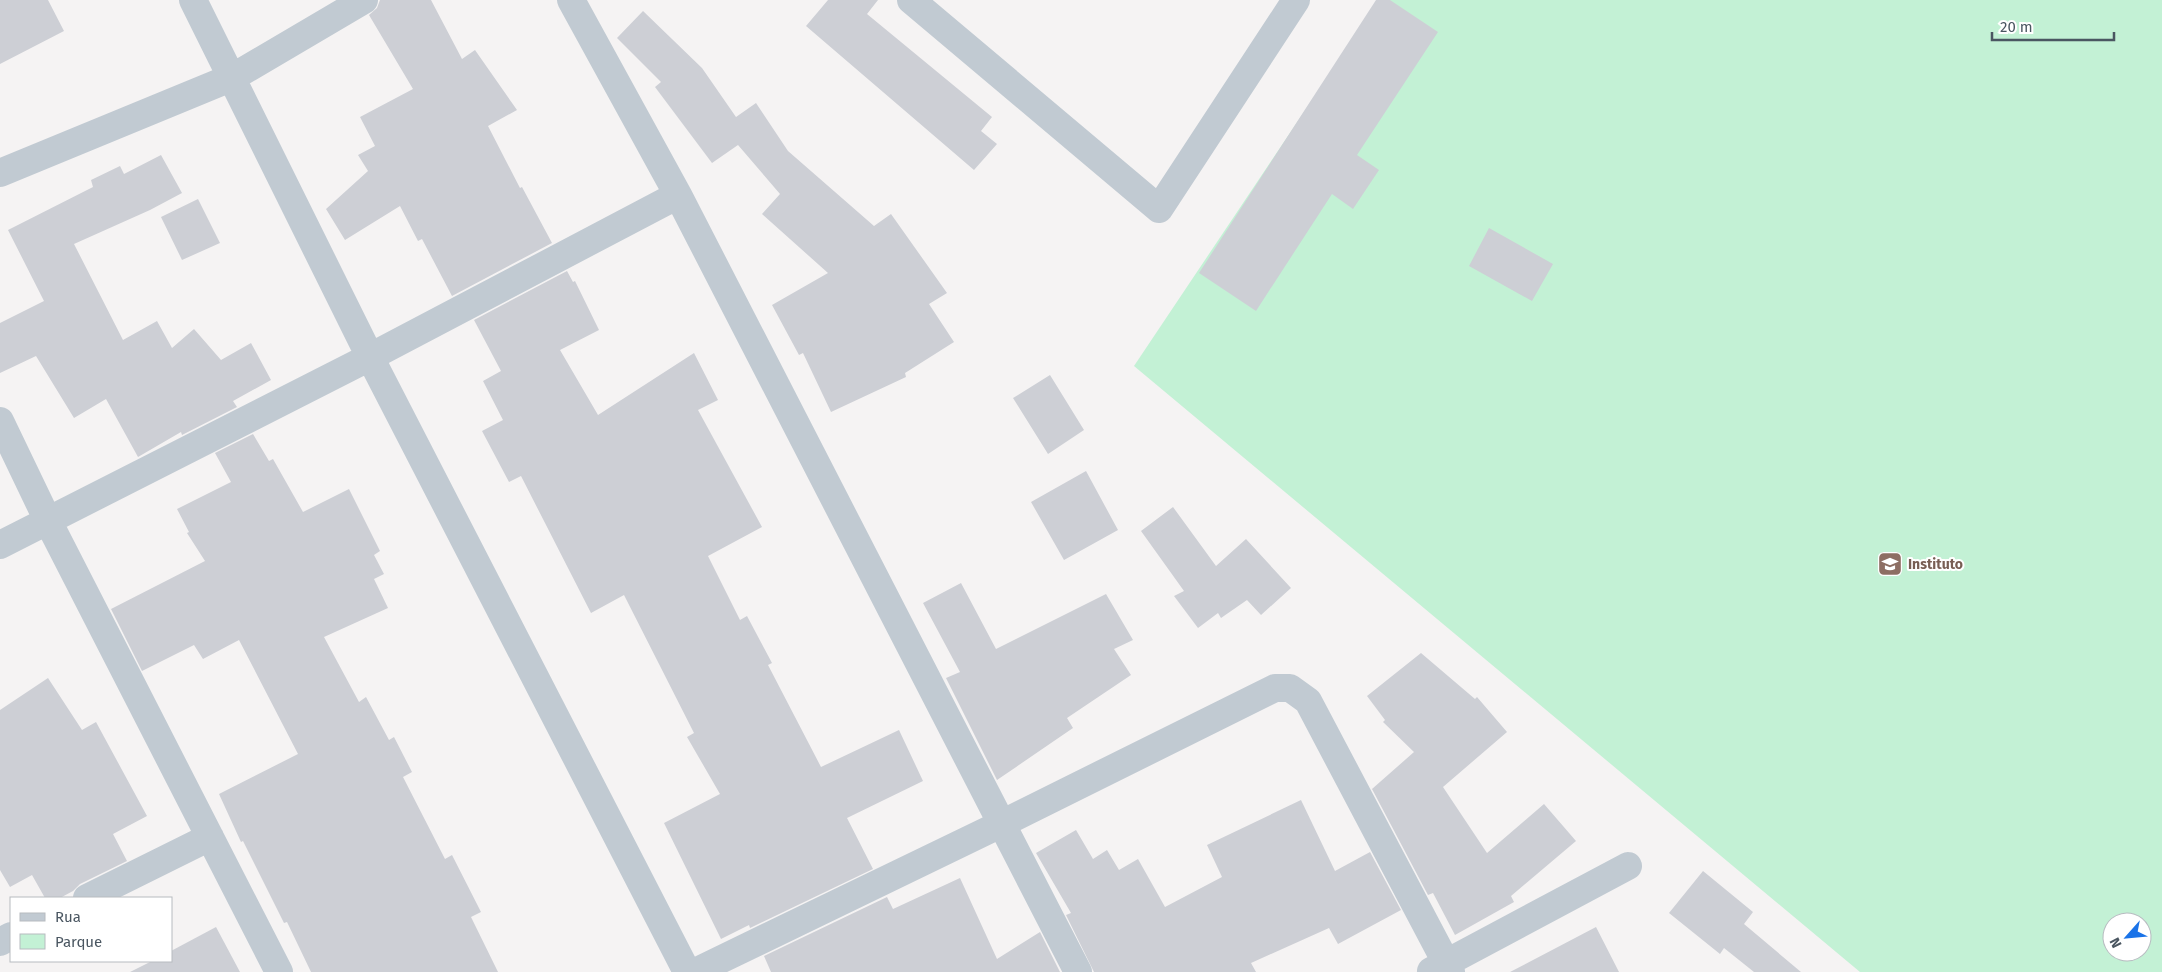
<svg xmlns="http://www.w3.org/2000/svg" width="2162" height="972" viewBox="0 0 2162 972" font-family="'Fira Sans',sans-serif">
	<rect width="100%" height="100%" fill="#f5f3f3"/>
	<!-- green -->
	<path fill="#c3f1d5" fill-rule="evenodd" d="M 1379,0 L 2162,0 L 2162,972 L 1860,972 L 1134,366 ZM 2112,922 L 2142,922 L 2142,952 L 2112,952 Z"/>
	<!-- building -->
	<path fill="#cdcfd5" d="M 0,0 L 48,0 L 64,31 L 0,64 Z
		M 380,0 L 431,0 L 462,59 L 475,50 L 517,110 L 488,126 L 520,188 L 522,187 L 552,243 L 452,296 L 422,239 L 418,241 L 400,206 L 345,240 L 326,209 L 368,171 L 358,155 L 375,146 L 360,117 L 413,89 L 369,15 L 377,8 Z
		M 828,0 L 878,0 L 867,14 L 992,117 L 981,131 L 997,144 L 974,170 L 806,26 Z
		M 1376,0 L 1390,0 L 1438,32 L 1357,155 L 1379,170 L 1353,209 L 1332,194 L 1256,311 L 1199,273 Z
		M 643,11 L 702,68 L 736,117 L 756,103 L 788,151 L 874,226 L 891,214 L 947,293 L 929,304 L 954,342 L 905,373 L 906,377 L 831,412 L 803,353 L 799,355 L 772,305 L 828,273 L 762,214 L 780,194 L 738,145 L 712,163 L 655,87 L 661,82 L 617,38 Z
		M 161,155 L 182,193 L 150,210 L 74,244 L 123,340 L 157,321 L 172,348 L 194,329 L 221,360 L 251,343 L 271,380 L 233,401 L 237,407 L 182,435 L 181,432 L 138,457 L 106,399 L 74,418 L 36,356 L 0,373 L 0,323 L 44,301 L 8,230 L 93,187 L 91,180 L 120,166 L 124,174 Z
		M 198,199 L 220,243 L 182,260 L 161,217 Z
		M 1489,228 L 1553,264 L 1532,301 L 1469,266 Z
		M 567,271 L 573,282 L 575,281 L 599,330 L 560,350 L 598,415 L 694,353 L 718,400 L 698,410 L 762,527 L 708,556 L 740,620 L 747,616 L 772,663 L 768,665 L 821,767 L 899,730 L 923,781 L 847,818 L 873,869 L 750,928 L 749,925 L 721,939 L 664,823 L 720,794 L 687,737 L 694,733 L 624,595 L 591,613 L 521,476 L 509,482 L 482,431 L 503,420 L 483,381 L 501,371 L 474,320 Z
		M 1050,375 L 1084,430 L 1048,454 L 1013,398 Z
		M 253,434 L 269,461 L 273,459 L 303,512 L 349,489 L 380,551 L 374,555 L 384,574 L 374,579 L 388,608 L 324,637 L 359,702 L 366,697 L 389,740 L 394,737 L 412,772 L 403,777 L 445,859 L 452,855 L 481,912 L 471,917 L 498,972 L 311,972 L 287,922 L 284,923 L 243,841 L 241,842 L 219,794 L 298,754 L 239,640 L 203,659 L 194,645 L 142,671 L 111,609 L 205,561 L 187,533 L 189,532 L 177,509 L 231,482 L 215,453 Z
		M 1086,471 L 1118,530 L 1064,560 L 1031,502 Z
		M 1173,507 L 1216,566 L 1246,539 L 1291,588 L 1261,615 L 1247,600 L 1221,618 L 1218,613 L 1198,628 L 1174,596 L 1184,591 L 1141,531 Z
		M 961,583 L 996,649 L 1106,594 L 1133,640 L 1114,649 L 1131,675 L 1067,718 L 1073,728 L 997,780 L 946,678 L 960,672 L 923,603 Z
		M 1421,653 L 1475,699 L 1477,697 L 1507,732 L 1443,787 L 1487,853 L 1544,804 L 1576,841 L 1511,896 L 1514,902 L 1455,935 L 1433,893 L 1428,895 L 1372,789 L 1414,752 L 1383,722 L 1385,720 L 1367,696 Z
		M 48,678 L 82,730 L 96,722 L 147,816 L 113,834 L 127,861 L 80,884 L 73,891 L 60,898 L 45,898 L 32,875 L 10,887 L 0,870 L 0,710 Z
		M 1301,800 L 1335,871 L 1370,852 L 1401,910 L 1338,944 L 1329,928 L 1251,963 L 1256,972 L 1094,972 L 1066,915 L 1071,913 L 1036,853 L 1076,830 L 1093,859 L 1107,850 L 1119,870 L 1138,859 L 1165,907 L 1222,877 L 1207,845 Z
		M 1703,871 L 1753,912 L 1744,924 L 1801,972 L 1754,972 L 1724,948 L 1720,954 L 1669,913 Z
		M 960,878 L 997,959 L 1040,932 L 1060,972 L 771,972 L 764,956 L 887,897 L 893,909 Z
		M 216,927 L 240,972 L 130,972 L 152,961 L 171,961 L 171,951 Z
		M 1596,927 L 1619,972 L 1510,972 Z"/>
	<g fill="none" stroke-linecap="round" stroke-linejoin="round">
		<!-- street -->
		<path stroke="#c1cad2" stroke-width="28" d="M 193,0 L 370,357 L 687,972
			M 571,0 L 678,195 L 1078,972
			M 911,0 L 1159,209 L 1296,0
			M 0,173 L 233,77 L 364,0
			M 0,421 L 48,521 L 279,972
			M 0,545 L 370,357 L 678,195
			M 87,898 L 210,837
			M 0,942 L 11,936
			M 1431,971 L 1628,866
			M 695,972 L 1001,824 L 1275,688 L 1290,688 L 1308,701 L 1451,972"/>
	</g>
	<!-- icons -->
	<defs>
		<symbol id="school-square" viewBox="-11 -11 22 22"><rect x="-9" y="-9" width="18" height="18" rx="4" fill="#8d6e63" stroke="#fff"/><path d="M0-5L7-2L0 1L-7-2ZM-4 1L0 2.5L4 1V4Q0 6-4 4Z" fill="#fff"/></symbol>
	</defs>
	<g fill-rule="evenodd">
		<use href="#school-square" x="1876" y="550" width="28" height="28"/>
	</g>
	<g text-anchor="middle" dominant-baseline="central" stroke-width="4" stroke-linejoin="round" paint-order="stroke">
		<!-- education labels -->
		<g font-size="14" font-weight="bold" fill="#785e54" stroke="#fff" text-anchor="start">
			<text x="1908" y="564">Instituto</text>
		</g>
	</g>
	<!-- legend -->
	<rect x="10" y="897" width="162" height="65" fill="#ffffff" stroke="#b7bbc0"/>
	<rect x="20" y="913" width="25" height="8" fill="#c1cad2" stroke="#b7bbc0"/>
	<text x="55" y="922" font-size="15" fill="#4a5661">Rua</text>
	<rect x="20" y="934" width="25" height="15" fill="#c3f1d5" stroke="#b7bbc0"/>
	<text x="55" y="947" font-size="15" fill="#4a5661">Parque</text>
	<!-- north arrow -->
	<g transform="translate(2127 937) rotate(243)"><circle r="24" fill="#ffffff" stroke="#b7bbc0"/>
	<path d="M0-4L9 19L0 12L-9 19Z" fill="#1a73e8"/>
	<text y="-8" font-size="14" font-weight="bold" text-anchor="middle" fill="#4a5661">N</text>
	</g>
	<!-- scale -->
	<path d="M1992 32v8h122v-8" fill="none" stroke="#4a5661" stroke-width="2.5"/>
	<text x="2000" y="32" font-size="15" fill="#4a5661" stroke="#ffffff" stroke-width="4" paint-order="stroke">20 m</text>
</svg>
